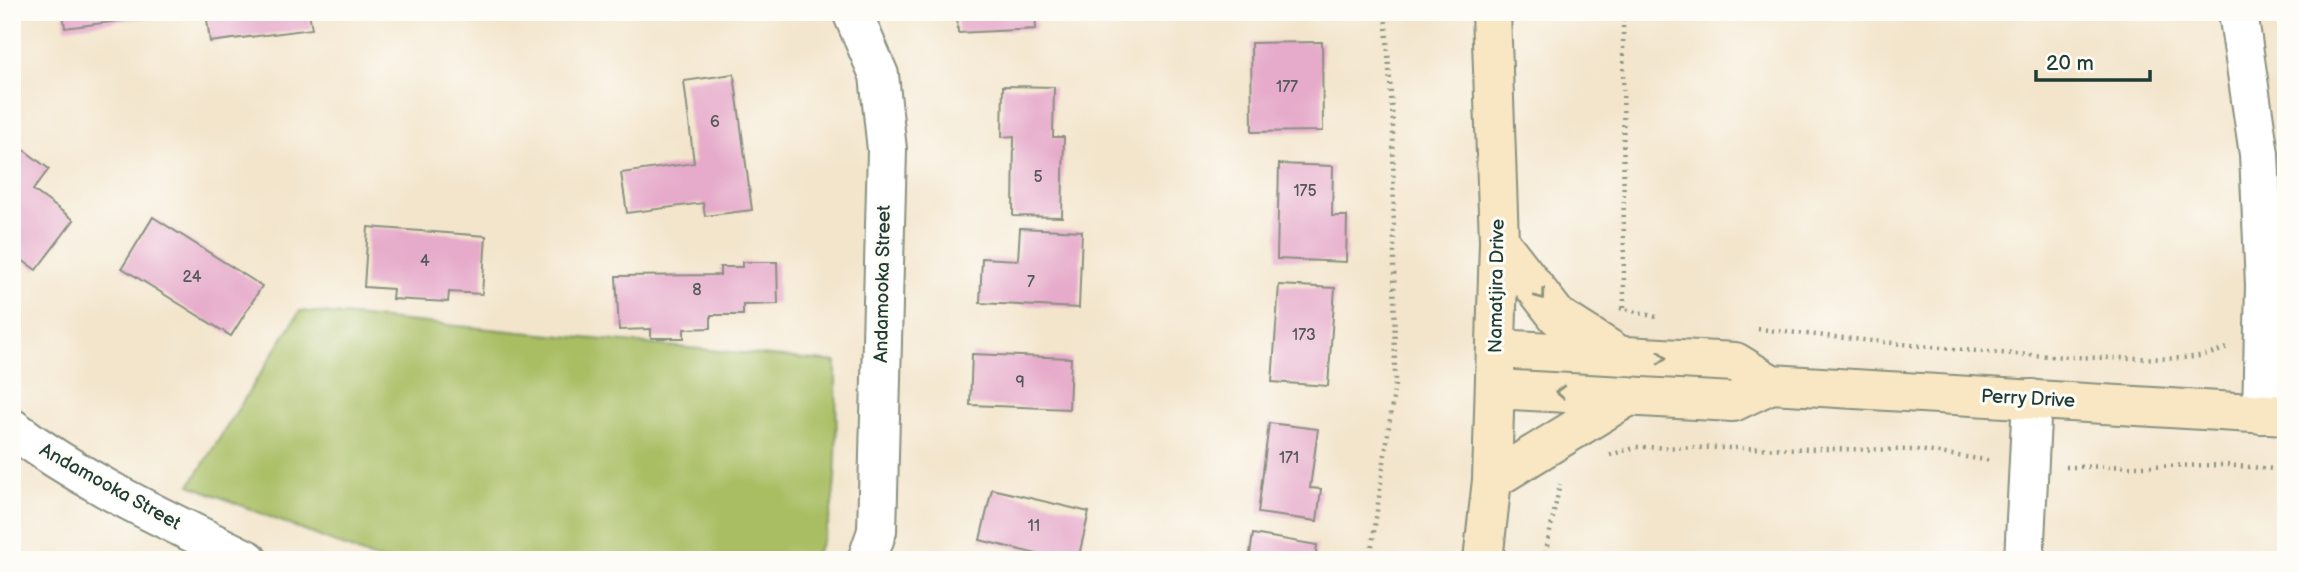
<svg xmlns="http://www.w3.org/2000/svg" width="2298" height="572" viewBox="0 0 2298 572" font-family="'Balsamiq Sans',sans-serif">
	<rect width="100%" height="100%" fill="#fdfcf7"/>
	<filter id="ink" filterUnits="userSpaceOnUse"><feTurbulence type="fractalNoise" baseFrequency=".0143" numOctaves="2"/><feDisplacementMap in="SourceGraphic" scale="14" xChannelSelector="R" yChannelSelector="G"/><feConvolveMatrix kernelMatrix="1 2 1 2 8 2 1 2 1" color-interpolation-filters="sRGB"/></filter>
	<filter id="wash" filterUnits="userSpaceOnUse"><feTurbulence type="fractalNoise" baseFrequency=".00686" numOctaves="4" result="noise"/><feDisplacementMap in="SourceGraphic" scale="28" xChannelSelector="R" yChannelSelector="G"/><feGaussianBlur stdDeviation="1.57" result="paint"/><feColorMatrix in="noise" values="0 0 0 0 0 0 0 0 0 0 0 0 0 0 0 0 0 1.4 0 .05"/><feComposite in="paint" operator="in"/></filter>
	<g filter="url(#wash)">
		<rect width="100%" height="100%" fill="#f3e5cc"/>
		<!-- green -->
		<path fill="#a9be63" stroke="#647e4c" stroke-width="2" d="M 300,311 L 836,362 C 835,411 845,526 810,560 L 378,560 L 190,485 Z"/>
		<g id="blocks">
			<!-- building -->
			<path fill="#e6aaca" d="M 63,12 L 172,12 L 172,14 L 65,28 Z
				M 206,12 L 309,12 L 312,29 L 210,42 Z
				M 957,12 L 1035,12 L 1036,29 L 958,33 Z
				M 1322,42 L 1323,131 L 1252,132 L 1251,43 Z
				M 734,74 L 752,210 L 705,216 L 703,203 L 627,213 L 621,173 L 694,163 L 684,81 Z
				M 1003,86 L 1054,87 L 1053,137 L 1064,137 L 1062,217 L 1013,216 L 1014,136 L 1002,137 Z
				M 12,141 L 49,169 L 33,190 L 74,220 L 36,270 L 12,253 Z
				M 1279,164 L 1333,166 L 1332,216 L 1347,216 L 1346,262 L 1277,259 Z
				M 153,217 L 262,286 L 231,336 L 122,268 Z
				M 368,227 L 486,236 L 482,294 L 449,292 L 448,302 L 392,299 L 393,289 L 364,287 Z
				M 1020,228 L 1082,231 L 1079,308 L 980,303 L 982,258 L 1018,260 Z
				M 742,262 L 777,262 L 778,304 L 743,305 L 743,315 L 711,315 L 711,328 L 684,329 L 684,338 L 651,338 L 651,329 L 619,330 L 616,276 L 720,275 L 720,267 L 742,267 Z
				M 1279,285 L 1335,288 L 1328,386 L 1272,382 Z
				M 972,354 L 1071,358 L 1069,409 L 970,405 Z
				M 1269,423 L 1318,429 L 1310,488 L 1321,489 L 1317,521 L 1258,513 Z
				M 992,489 L 1089,512 L 1078,560 L 1061,560 L 980,540 Z
				M 1253,534 L 1317,545 L 1315,560 L 1249,560 Z"/>
		</g>
	</g>
	<g filter="url(#ink)">
		<use href="#blocks" fill-opacity="0" stroke="#899180" stroke-width="2"/>
		<g fill="none" stroke-linecap="round" stroke-linejoin="round">
			<defs>
				<path id="street" d="M 852,12 L 879,75 L 887,150 L 877,531 L 867,560
					M 2238,12 L 2259,154 L 2265,285 L 2262,414
					M 12,428 C 84,483 168,520 248,560
					M 2024,560 L 2032,399"/>
				<path id="secondary" d="M 1499,241 L 1557,316 L 1617,354
					M 1496,349 L 1735,362 L 1771,384 L 2286,415
					M 1495,389 L 1733,402 L 1771,384
					M 1492,480 L 1629,396
					M 1483,560 L 1492,480 L 1499,241 L 1491,12"/>
			</defs>
			<!-- street casing -->
			<use href="#street" stroke="#899180" stroke-width="42"/>
			<!-- secondary casing -->
			<use href="#secondary" stroke="#899180" stroke-width="42"/>
			<!-- path -->
			<path stroke="#899180" stroke-width="4.5" stroke-dasharray="2 5" stroke-linecap="butt" d="M 1623,12 L 1624,310
				M 1620,308 L 1656,317
				M 1758,329 C 1881,341 2003,358 2126,358 C 2159,358 2196,362 2226,348
				M 1610,455 L 1636,447 L 1919,450 L 1992,461
				M 2066,467 L 2225,465 L 2286,470
				M 1370,560 L 1395,384 L 1393,123 L 1385,12
				M 1544,560 L 1560,484"/>
			<!-- street -->
			<use href="#street" stroke="#fff" stroke-width="38"/>
			<!-- secondary -->
			<use href="#secondary" stroke="#f9e7c3" stroke-width="38"/>
		</g>
		<!-- one-way arrows -->
		<defs><path id="oneway-chevron" d="M-2-3.5L2.5 0L-2 3.5" fill="none" stroke-width="1.6" stroke-linecap="round" stroke-linejoin="round" transform="scale(1.75)"/></defs>
		<g stroke="#8c927c">
			<use href="#oneway-chevron" transform="translate(1541 295) rotate(53)"/>
			<use href="#oneway-chevron" transform="translate(1662 358) rotate(3)"/>
			<use href="#oneway-chevron" transform="translate(1560 392) rotate(-177)"/>
		</g>
	</g>
	<g text-anchor="middle" dominant-baseline="central" stroke-width="6" stroke-linejoin="round" paint-order="stroke">
		<!-- number labels -->
		<g font-size="16" fill="#51585a">
			<text x="1287" y="87">177</text>
			<text x="715" y="122">6</text>
			<text x="1038" y="177">5</text>
			<text x="1305" y="191">175</text>
			<text x="425" y="261">4</text>
			<text x="192" y="277">24</text>
			<text x="1031" y="282">7</text>
			<text x="697" y="290">8</text>
			<text x="1304" y="335">173</text>
			<text x="1020" y="382">9</text>
			<text x="1289" y="458">171</text>
			<text x="1034" y="526">11</text>
		</g>
		<!-- street labels -->
		<g font-size="19" fill="#1f3d34" stroke="#fdfcf7">
			<text transform="translate(883 284) rotate(-89)">Andamooka Street</text>
			<text transform="translate(1497 286) rotate(-89)">Namatjira Drive</text>
			<text transform="translate(2028 399) rotate(3)">Perry Drive</text>
			<text transform="translate(110 487) rotate(29)">Andamooka Street</text>
		</g>
	</g>
	<!-- margin -->
	<rect width="2298" height="572" fill="none" stroke="#fdfcf7" stroke-width="42"/>
	<!-- scale -->
	<path d="M2036 70v10h114v-10" fill="none" stroke="#1f3d34" stroke-width="3.5"/>
	<text x="2046" y="70" font-size="21" fill="#1f3d34" stroke="#fdfcf7" stroke-width="5" paint-order="stroke">20 m</text>
</svg>
